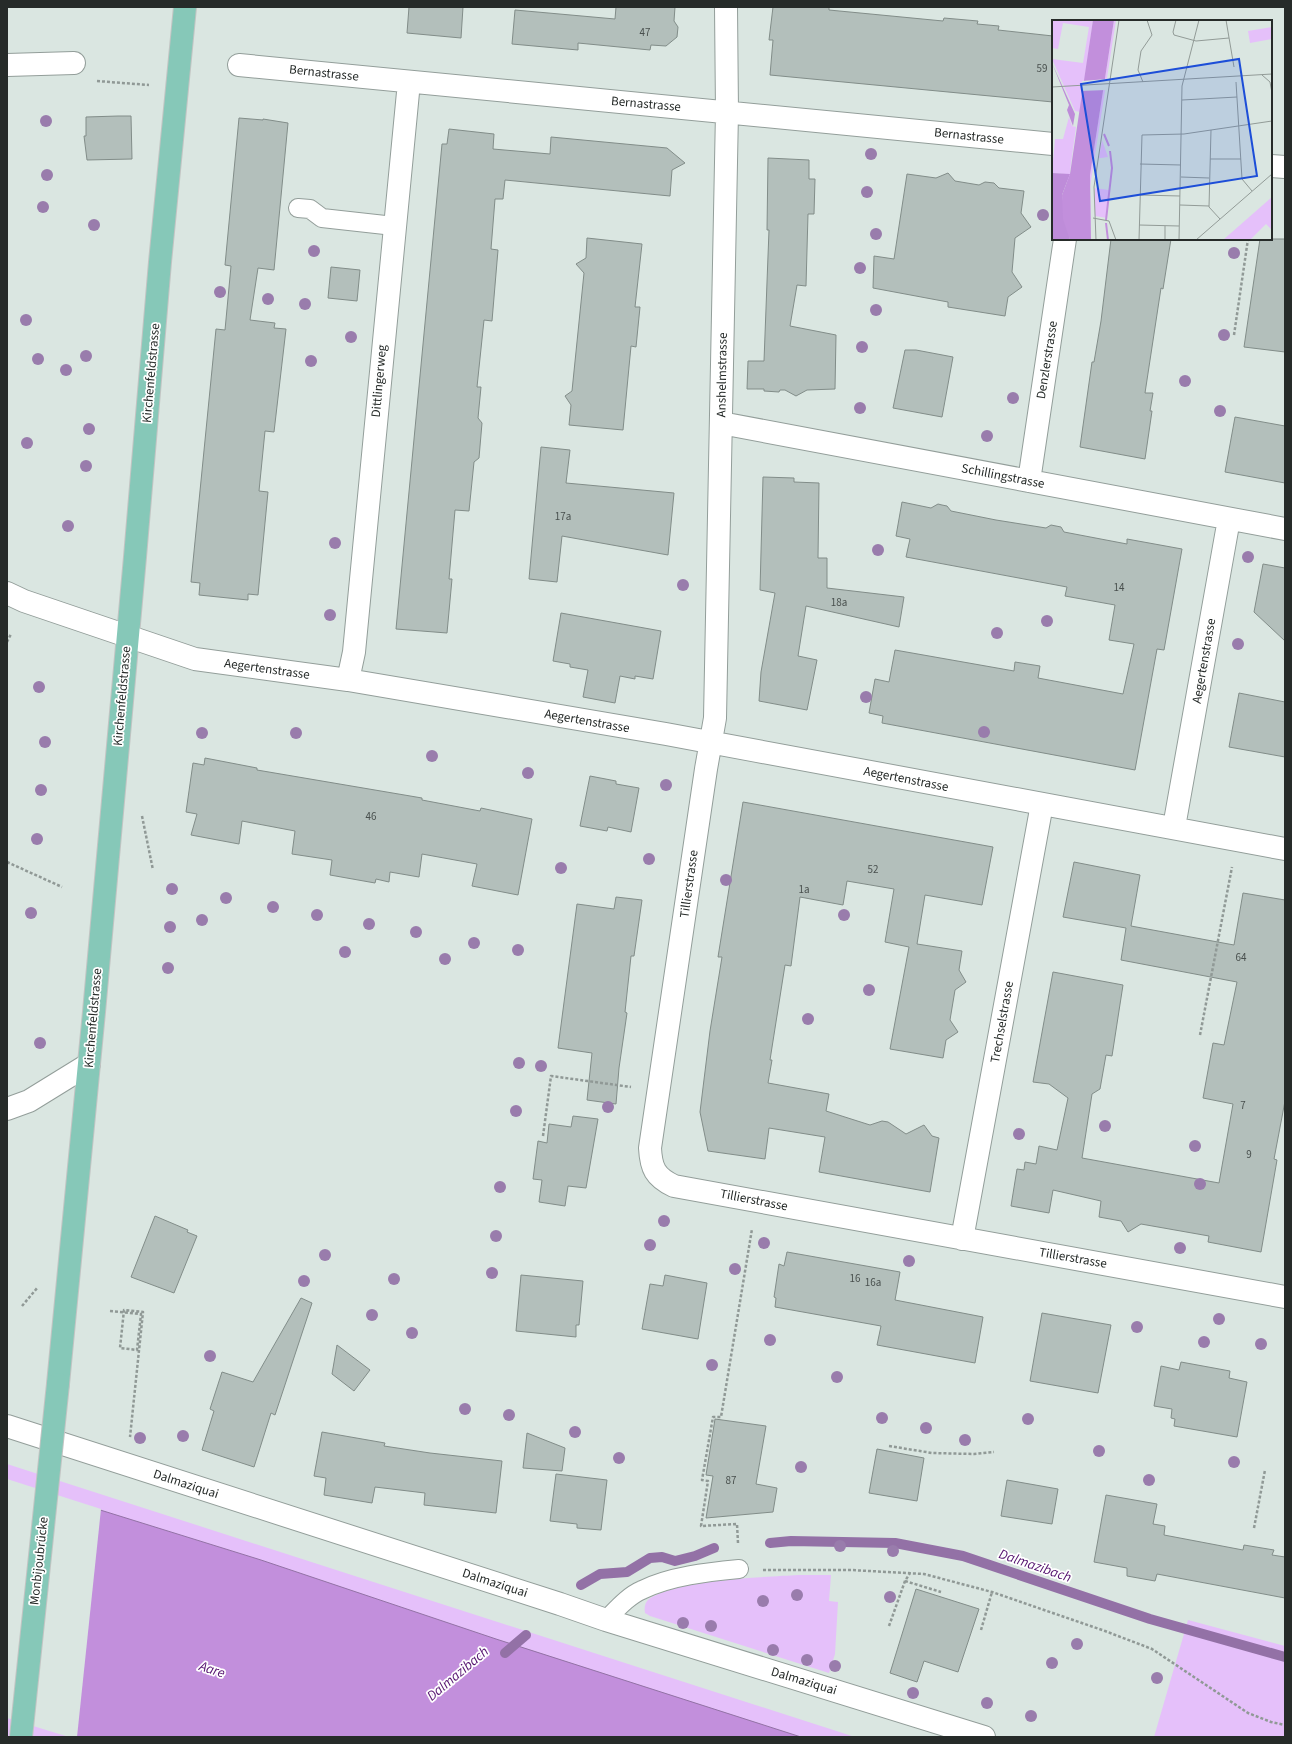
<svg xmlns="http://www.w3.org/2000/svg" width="1292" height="1744" viewBox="0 0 1292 1744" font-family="'Source Sans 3',sans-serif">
	<rect width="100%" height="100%" fill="#dae6e1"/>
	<!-- green -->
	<path fill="#e5c0fa" d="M 7,1464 L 855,1737 L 801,1737 L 496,1639 L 261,1560 L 7,1481 Z
		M 798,1575 L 831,1575 L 829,1601 L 838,1602 L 835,1654 L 829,1673 L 650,1616 L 645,1613 C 644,1608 645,1602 649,1599 C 676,1580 764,1577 798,1575 Z
		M 1188,1620 L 1285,1646 L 1285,1737 L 1154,1737 Z
		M 7,1716 L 76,1737 L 7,1737 Z"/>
	<!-- water -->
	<path fill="#c28fdc" stroke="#9371a6" d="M 7,1481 L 261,1560 L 496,1639 L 801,1737 L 76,1737 Z"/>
	<!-- pier -->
	<path fill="#dae6e1" d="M 7,1479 L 101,1509 L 77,1737 L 69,1737 L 7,1718 Z"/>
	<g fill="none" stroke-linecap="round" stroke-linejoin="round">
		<!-- stream -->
		<path stroke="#9371a6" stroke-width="10" d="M 770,1543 L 791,1541 L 895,1543 L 963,1556 L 1150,1619 L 1285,1657
			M 581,1585 L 600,1574 L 627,1572 L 650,1558 L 662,1557 L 675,1561 L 695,1556 L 714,1548
			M 505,1653 L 526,1635"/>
	</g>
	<!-- building -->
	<path fill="#b3bfbb" stroke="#828d89" d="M 409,7 L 463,7 L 461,38 L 407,33 Z
		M 616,7 L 675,7 L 674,21 L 678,27 L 677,37 L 666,46 L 651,45 L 650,50 L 578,43 L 578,50 L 512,44 L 515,10 L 615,19 Z
		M 773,7 L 829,7 L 829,10 L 943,21 L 944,18 L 978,21 L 977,24 L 999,26 L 998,30 L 1053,36 L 1053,102 L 770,75 L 773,40 L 769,40 Z
		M 118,116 L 131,116 L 132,159 L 87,160 L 84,136 L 86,136 L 86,117 Z
		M 239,118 L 263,120 L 263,119 L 288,123 L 274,270 L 258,268 L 250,320 L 275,323 L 274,328 L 286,329 L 274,432 L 265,431 L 259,491 L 268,492 L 258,595 L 248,594 L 248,600 L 199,595 L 200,583 L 191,582 L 216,329 L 225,330 L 231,266 L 225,265 Z
		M 449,129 L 494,134 L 493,149 L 550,154 L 551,137 L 667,148 L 685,163 L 672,170 L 670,196 L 505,180 L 503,199 L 495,199 L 491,249 L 498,250 L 492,321 L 484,320 L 477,387 L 481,387 L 478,418 L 482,423 L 479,458 L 474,462 L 469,511 L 455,510 L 449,579 L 452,579 L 447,633 L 396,629 L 442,144 L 447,144 Z
		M 768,158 L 809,160 L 809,179 L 815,179 L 814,214 L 808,214 L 806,286 L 797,285 L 790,326 L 836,335 L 835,389 L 807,390 L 796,396 L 785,390 L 780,390 L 779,392 L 764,391 L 764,389 L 747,389 L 748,361 L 764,361 L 769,230 L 767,230 Z
		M 948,173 L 955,181 L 979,185 L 985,182 L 994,183 L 999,188 L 1024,191 L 1021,213 L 1031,227 L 1015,238 L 1012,272 L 1022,287 L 1008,297 L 1005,316 L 948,307 L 948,302 L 873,288 L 874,256 L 894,259 L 907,174 L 936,178 Z
		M 587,238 L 642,244 L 635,307 L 640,307 L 636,347 L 631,346 L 623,430 L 569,425 L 571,405 L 565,396 L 572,391 L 584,273 L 576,264 L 586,258 Z
		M 1111,239 L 1171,239 L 1163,289 L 1161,288 L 1145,393 L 1153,393 L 1150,411 L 1152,411 L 1145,459 L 1080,447 L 1092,362 L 1094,362 L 1101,321 Z
		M 1260,239 L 1285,239 L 1285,352 L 1244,347 Z
		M 331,267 L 360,270 L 357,301 L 328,298 Z
		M 905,350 L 916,350 L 953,357 L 942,417 L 893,408 Z
		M 1235,417 L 1285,426 L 1285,483 L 1225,472 Z
		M 541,447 L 570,450 L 566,483 L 674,493 L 668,555 L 562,536 L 557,582 L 529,579 Z
		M 763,477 L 794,478 L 794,482 L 819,483 L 818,558 L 827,558 L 827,588 L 904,597 L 899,627 L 806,606 L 798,656 L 817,660 L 807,710 L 759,701 L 761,672 L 775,593 L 760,590 Z
		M 902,502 L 931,508 L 938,504 L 942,505 L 947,506 L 951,511 L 996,520 L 1046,528 L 1051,525 L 1061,527 L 1064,532 L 1127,544 L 1127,539 L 1182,549 L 1164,650 L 1157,649 L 1135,770 L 882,723 L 883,716 L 869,713 L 875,679 L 889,682 L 895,650 L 1014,671 L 1015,662 L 1040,666 L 1038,678 L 1123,694 L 1134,644 L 1109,640 L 1115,605 L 1065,596 L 1067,587 L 906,557 L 910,539 L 896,536 Z
		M 1263,564 L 1285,568 L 1285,641 L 1254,612 Z
		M 561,613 L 661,631 L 653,679 L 635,676 L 635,679 L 620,676 L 615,703 L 583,697 L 588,670 L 570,667 L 570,664 L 553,661 Z
		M 1239,693 L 1285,702 L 1285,757 L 1229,747 Z
		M 205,758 L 257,768 L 257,770 L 422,798 L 422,800 L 480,811 L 481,808 L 532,819 L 518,895 L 472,886 L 477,864 L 422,854 L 419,877 L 390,872 L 389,882 L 376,879 L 375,883 L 330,875 L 332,860 L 292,854 L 295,831 L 242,821 L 239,844 L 191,835 L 197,814 L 186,812 L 193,763 L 204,765 Z
		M 590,776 L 616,781 L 616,784 L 639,788 L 631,832 L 608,827 L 607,831 L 580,826 Z
		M 743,802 L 993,847 L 982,905 L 925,895 L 917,944 L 962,951 L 959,970 L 966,982 L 955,990 L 950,1020 L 958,1032 L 946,1040 L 943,1058 L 890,1049 L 909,947 L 885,942 L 894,889 L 847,881 L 843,905 L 800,897 L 791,966 L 785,965 L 770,1060 L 772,1060 L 768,1083 L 829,1094 L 826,1111 L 870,1125 L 882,1121 L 888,1122 L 906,1134 L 924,1125 L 932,1136 L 939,1138 L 930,1192 L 819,1172 L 825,1137 L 769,1128 L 765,1159 L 708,1151 L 700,1112 L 710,1031 L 722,957 L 718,957 Z
		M 1074,862 L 1140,875 L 1131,926 L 1234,945 L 1243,893 L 1285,900 L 1285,1101 L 1274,1159 L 1277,1160 L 1261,1252 L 1208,1242 L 1209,1236 L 1141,1224 L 1128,1232 L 1121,1221 L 1099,1217 L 1101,1201 L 1053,1190 L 1049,1213 L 1011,1206 L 1017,1169 L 1024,1170 L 1025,1162 L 1036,1164 L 1039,1146 L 1057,1150 L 1068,1098 L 1049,1084 L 1033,1082 L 1053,972 L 1123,985 L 1112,1056 L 1106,1055 L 1100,1089 L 1092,1094 L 1082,1158 L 1219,1183 L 1233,1104 L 1203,1098 L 1213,1043 L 1224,1045 L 1237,982 L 1121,960 L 1126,928 L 1063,917 Z
		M 616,897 L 642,900 L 634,956 L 631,956 L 625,1012 L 627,1013 L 619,1068 L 616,1104 L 587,1100 L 592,1053 L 558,1048 L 577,904 L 614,909 Z
		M 573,1116 L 598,1119 L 586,1188 L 568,1186 L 565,1206 L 539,1202 L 542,1180 L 533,1179 L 538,1141 L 547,1143 L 549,1124 L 571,1127 Z
		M 155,1216 L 188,1230 L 187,1232 L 197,1236 L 174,1293 L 131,1277 Z
		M 787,1252 L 900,1272 L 895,1300 L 983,1317 L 975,1363 L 877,1345 L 881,1326 L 775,1307 L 776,1298 L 774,1297 L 779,1264 L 784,1266 Z
		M 521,1275 L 583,1281 L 579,1325 L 576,1325 L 576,1337 L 516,1331 Z
		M 665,1275 L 707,1283 L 698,1339 L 642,1329 L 650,1284 L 663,1286 Z
		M 301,1298 L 312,1303 L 275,1415 L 271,1413 L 254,1467 L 202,1450 L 214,1411 L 210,1409 L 222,1372 L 253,1382 Z
		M 1042,1313 L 1111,1325 L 1098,1393 L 1030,1381 Z
		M 337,1345 L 370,1370 L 354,1391 L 332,1374 Z
		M 1181,1362 L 1230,1371 L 1229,1378 L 1247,1382 L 1237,1437 L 1174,1426 L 1175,1419 L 1171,1418 L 1172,1409 L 1154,1406 L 1161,1366 L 1179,1370 Z
		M 715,1419 L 766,1426 L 756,1484 L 777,1488 L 773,1512 L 706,1518 L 713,1476 L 706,1475 Z
		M 322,1432 L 385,1443 L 384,1446 L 430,1453 L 502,1461 L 496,1513 L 424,1505 L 425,1493 L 375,1487 L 372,1503 L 324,1495 L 326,1478 L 314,1476 Z
		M 527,1433 L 565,1448 L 562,1471 L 523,1468 Z
		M 877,1449 L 924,1458 L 917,1501 L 869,1493 Z
		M 556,1474 L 607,1480 L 601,1530 L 577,1528 L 577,1524 L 550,1521 Z
		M 1007,1480 L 1058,1489 L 1052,1524 L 1001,1516 Z
		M 1106,1495 L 1157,1504 L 1153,1524 L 1165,1526 L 1164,1535 L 1243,1550 L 1244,1545 L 1274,1550 L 1272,1555 L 1285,1557 L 1285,1598 L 1157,1574 L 1155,1581 L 1127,1576 L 1127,1568 L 1094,1562 Z
		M 916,1589 L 979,1609 L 958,1672 L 924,1661 L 917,1682 L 890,1673 Z"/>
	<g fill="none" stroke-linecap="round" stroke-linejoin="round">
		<defs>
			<path id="service" d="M 298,208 L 310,209 L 322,218 L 394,226
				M 606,1620 C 617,1609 628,1596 642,1590 C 670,1576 708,1572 739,1569"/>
			<path id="minor" d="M 726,7 L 727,112 L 715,718 L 706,769 L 650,1148 C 651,1168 655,1177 674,1186 L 1285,1297
				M 7,65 L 74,63
				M 239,65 L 1053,144
				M 1271,166 L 1285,167
				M 721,423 L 1285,529
				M 1029,481 L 1065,239
				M 7,593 L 24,601 L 195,659 L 348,680 L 666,734 L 1285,849
				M 348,680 L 354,652 L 409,82
				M 1174,827 L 1229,519
				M 7,1109 L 29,1101 L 89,1064
				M 962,1239 L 1042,804
				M 7,1426 L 560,1604 L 606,1620 L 984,1737"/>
			<path id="primary" d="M 58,1384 L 94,1012 L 135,557 L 160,262 L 185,7"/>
		</defs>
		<!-- service casing -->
		<use href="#service" stroke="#939e9a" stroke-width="20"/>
		<!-- minor casing -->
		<use href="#minor" stroke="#939e9a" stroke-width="24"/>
		<!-- primary casing -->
		<use href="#primary" stroke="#c2c4c3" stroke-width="24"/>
		<!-- path -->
		<path stroke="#909996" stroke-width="2.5" stroke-dasharray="3 2" stroke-linecap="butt" d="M 97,81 L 149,85
			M 1234,335 L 1248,239
			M 7,642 L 11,634
			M 142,816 L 153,870
			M 7,862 L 62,887
			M 1200,1035 L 1232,867
			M 543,1136 L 551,1076 L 631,1087
			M 22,1306 L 38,1287
			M 110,1311 L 141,1314 L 137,1350 L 120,1348 L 124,1310 L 143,1312 L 130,1437
			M 889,1446 L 932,1453 L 974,1454 L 994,1452
			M 1254,1528 L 1265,1470
			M 738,1543 L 737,1524 L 701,1526 L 708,1481 L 702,1480 L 713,1417 L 721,1417 L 752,1229
			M 763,1570 L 851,1570 L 924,1574 L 992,1592 L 1105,1631 L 1152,1649 L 1248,1713 L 1271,1722 L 1285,1725
			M 905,1581 L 941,1592
			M 889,1626 L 905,1581 L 910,1573
			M 981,1630 L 992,1592"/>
		<!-- service -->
		<use href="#service" stroke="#fff" stroke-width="18"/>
		<!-- minor -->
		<use href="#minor" stroke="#fff" stroke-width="22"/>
		<!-- primary -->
		<use href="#primary" stroke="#86c8b8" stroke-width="22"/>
		<defs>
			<path id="primary-bridge" d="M 21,1737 L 58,1384"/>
		</defs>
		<!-- primary-bridge casing -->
		<use href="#primary-bridge" stroke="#c2c4c3" stroke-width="24" stroke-linecap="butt"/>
		<!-- primary-bridge -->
		<use href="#primary-bridge" stroke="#86c8b8" stroke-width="22"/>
	</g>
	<!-- trees -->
	<g fill="#997cac">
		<circle cx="46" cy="121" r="6"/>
		<circle cx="871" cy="154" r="6"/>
		<circle cx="47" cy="175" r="6"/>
		<circle cx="867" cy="192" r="6"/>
		<circle cx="43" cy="207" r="6"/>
		<circle cx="1043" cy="215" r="6"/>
		<circle cx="94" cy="225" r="6"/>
		<circle cx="876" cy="234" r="6"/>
		<circle cx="314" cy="251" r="6"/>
		<circle cx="1234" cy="253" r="6"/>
		<circle cx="860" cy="268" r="6"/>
		<circle cx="220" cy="292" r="6"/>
		<circle cx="268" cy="299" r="6"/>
		<circle cx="305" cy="304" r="6"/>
		<circle cx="876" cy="310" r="6"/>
		<circle cx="26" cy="320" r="6"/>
		<circle cx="1224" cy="335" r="6"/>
		<circle cx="351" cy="337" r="6"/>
		<circle cx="862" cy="347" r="6"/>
		<circle cx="86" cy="356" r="6"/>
		<circle cx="38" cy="359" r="6"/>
		<circle cx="311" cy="361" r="6"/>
		<circle cx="66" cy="370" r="6"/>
		<circle cx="1185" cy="381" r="6"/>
		<circle cx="1013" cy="398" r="6"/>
		<circle cx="860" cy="408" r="6"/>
		<circle cx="1220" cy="411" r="6"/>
		<circle cx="89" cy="429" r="6"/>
		<circle cx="987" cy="436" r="6"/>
		<circle cx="27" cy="443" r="6"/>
		<circle cx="86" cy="466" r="6"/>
		<circle cx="68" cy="526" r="6"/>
		<circle cx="335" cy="543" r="6"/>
		<circle cx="878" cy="550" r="6"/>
		<circle cx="1248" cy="557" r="6"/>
		<circle cx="683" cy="585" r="6"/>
		<circle cx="330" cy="615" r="6"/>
		<circle cx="1047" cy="621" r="6"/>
		<circle cx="997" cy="633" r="6"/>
		<circle cx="1238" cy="644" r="6"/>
		<circle cx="39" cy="687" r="6"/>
		<circle cx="866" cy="697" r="6"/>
		<circle cx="984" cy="732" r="6"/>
		<circle cx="202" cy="733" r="6"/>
		<circle cx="296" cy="733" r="6"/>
		<circle cx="45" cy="742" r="6"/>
		<circle cx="432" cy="756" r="6"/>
		<circle cx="528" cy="773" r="6"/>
		<circle cx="666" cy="785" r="6"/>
		<circle cx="41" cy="790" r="6"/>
		<circle cx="37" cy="839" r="6"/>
		<circle cx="649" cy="859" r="6"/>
		<circle cx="561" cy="868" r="6"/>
		<circle cx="726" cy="880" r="6"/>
		<circle cx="172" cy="889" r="6"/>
		<circle cx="226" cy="898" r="6"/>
		<circle cx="273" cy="907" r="6"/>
		<circle cx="31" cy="913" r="6"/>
		<circle cx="317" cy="915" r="6"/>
		<circle cx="844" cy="915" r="6"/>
		<circle cx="202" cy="920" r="6"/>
		<circle cx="369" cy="924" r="6"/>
		<circle cx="170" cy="927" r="6"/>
		<circle cx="416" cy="932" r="6"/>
		<circle cx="474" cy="943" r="6"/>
		<circle cx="518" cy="950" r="6"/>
		<circle cx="345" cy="952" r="6"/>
		<circle cx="445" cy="959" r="6"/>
		<circle cx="168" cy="968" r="6"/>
		<circle cx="869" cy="990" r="6"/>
		<circle cx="808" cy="1019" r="6"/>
		<circle cx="40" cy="1043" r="6"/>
		<circle cx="519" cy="1063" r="6"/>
		<circle cx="541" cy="1066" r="6"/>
		<circle cx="608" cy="1107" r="6"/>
		<circle cx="516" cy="1111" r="6"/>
		<circle cx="1105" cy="1126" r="6"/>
		<circle cx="1019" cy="1134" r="6"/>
		<circle cx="1195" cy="1146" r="6"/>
		<circle cx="1200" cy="1184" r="6"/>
		<circle cx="500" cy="1187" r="6"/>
		<circle cx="664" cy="1221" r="6"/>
		<circle cx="496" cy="1236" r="6"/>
		<circle cx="764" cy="1243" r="6"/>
		<circle cx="650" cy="1245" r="6"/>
		<circle cx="1180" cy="1248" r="6"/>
		<circle cx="325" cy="1255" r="6"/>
		<circle cx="909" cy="1261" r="6"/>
		<circle cx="735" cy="1269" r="6"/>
		<circle cx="492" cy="1273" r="6"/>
		<circle cx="394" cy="1279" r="6"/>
		<circle cx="304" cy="1281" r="6"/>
		<circle cx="372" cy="1315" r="6"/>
		<circle cx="1219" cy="1319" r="6"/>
		<circle cx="1137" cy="1327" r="6"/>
		<circle cx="412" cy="1333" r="6"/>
		<circle cx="770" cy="1340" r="6"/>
		<circle cx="1204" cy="1342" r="6"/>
		<circle cx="1261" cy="1344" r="6"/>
		<circle cx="210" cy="1356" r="6"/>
		<circle cx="712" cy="1365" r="6"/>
		<circle cx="837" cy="1377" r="6"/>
		<circle cx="465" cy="1409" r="6"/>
		<circle cx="509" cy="1415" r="6"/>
		<circle cx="882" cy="1418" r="6"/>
		<circle cx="1028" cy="1419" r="6"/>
		<circle cx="926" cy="1428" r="6"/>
		<circle cx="575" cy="1432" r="6"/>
		<circle cx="183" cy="1436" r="6"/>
		<circle cx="140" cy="1438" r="6"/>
		<circle cx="965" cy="1440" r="6"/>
		<circle cx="1099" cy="1451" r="6"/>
		<circle cx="619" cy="1458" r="6"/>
		<circle cx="1234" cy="1462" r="6"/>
		<circle cx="801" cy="1467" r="6"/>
		<circle cx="1149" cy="1480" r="6"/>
		<circle cx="840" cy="1546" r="6"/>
		<circle cx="893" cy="1551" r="6"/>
		<circle cx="797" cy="1595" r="6"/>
		<circle cx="890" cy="1597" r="6"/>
		<circle cx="763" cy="1601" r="6"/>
		<circle cx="683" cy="1623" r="6"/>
		<circle cx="711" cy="1626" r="6"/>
		<circle cx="1077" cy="1644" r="6"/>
		<circle cx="773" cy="1650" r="6"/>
		<circle cx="807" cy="1660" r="6"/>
		<circle cx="1052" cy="1663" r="6"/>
		<circle cx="835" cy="1666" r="6"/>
		<circle cx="1157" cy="1678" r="6"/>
		<circle cx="913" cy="1693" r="6"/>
		<circle cx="987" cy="1703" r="6"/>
		<circle cx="1031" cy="1716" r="6"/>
	</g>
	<g text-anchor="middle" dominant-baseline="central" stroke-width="3.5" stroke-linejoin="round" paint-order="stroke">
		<!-- number labels -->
		<g font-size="11" fill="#49504e">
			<text x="645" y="32">47</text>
			<text x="1042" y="68">59</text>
			<text x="563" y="516">17a</text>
			<text x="1119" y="587">14</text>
			<text x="839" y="602">18a</text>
			<text x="371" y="816">46</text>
			<text x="873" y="869">52</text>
			<text x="804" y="889">1a</text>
			<text x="1241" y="957">64</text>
			<text x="1243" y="1105">7</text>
			<text x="1249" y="1154">9</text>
			<text x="855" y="1278">16</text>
			<text x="873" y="1282">16a</text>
			<text x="731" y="1480">87</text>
		</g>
		<!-- street labels -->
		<g font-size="13" fill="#262b29" stroke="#fff">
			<text transform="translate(324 73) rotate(6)">Bernastrasse</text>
			<text transform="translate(646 104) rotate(5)">Bernastrasse</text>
			<text transform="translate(969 136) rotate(6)">Bernastrasse</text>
			<text transform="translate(1047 360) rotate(-81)">Denzlerstrasse</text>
			<text transform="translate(151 373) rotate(-85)">Kirchenfeldstrasse</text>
			<text transform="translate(722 375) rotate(-89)">Anshelmstrasse</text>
			<text transform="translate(379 381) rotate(-85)">Dittlingerweg</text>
			<text transform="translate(1003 476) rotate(11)">Schillingstrasse</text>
			<text transform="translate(1204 661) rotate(-80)">Aegertenstrasse</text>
			<text transform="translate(267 669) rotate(8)">Aegertenstrasse</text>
			<text transform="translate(122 696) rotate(-85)">Kirchenfeldstrasse</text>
			<text transform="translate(587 721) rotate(10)">Aegertenstrasse</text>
			<text transform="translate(906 779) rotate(11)">Aegertenstrasse</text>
			<text transform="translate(689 884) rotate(-82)">Tillierstrasse</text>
			<text transform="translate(93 1018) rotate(-85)">Kirchenfeldstrasse</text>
			<text transform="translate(1002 1022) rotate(-80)">Trechselstrasse</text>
			<text transform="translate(754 1200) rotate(11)">Tillierstrasse</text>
			<text transform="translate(1073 1258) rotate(10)">Tillierstrasse</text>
			<text transform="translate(186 1484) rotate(18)">Dalmaziquai</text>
			<text transform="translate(39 1561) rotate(-84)">Monbijoubrücke</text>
			<text transform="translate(495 1583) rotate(18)">Dalmaziquai</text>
			<text transform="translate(804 1681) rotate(17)">Dalmaziquai</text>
		</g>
		<!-- water labels -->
		<g font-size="14" font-style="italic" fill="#53116e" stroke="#fff">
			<text transform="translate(1035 1566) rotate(19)">Dalmazibach</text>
			<text transform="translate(212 1670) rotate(18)">Aare</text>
			<text transform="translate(458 1674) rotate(-40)">Dalmazibach</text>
		</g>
	</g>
	<!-- overview -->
	<g transform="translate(1052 20)">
		<rect width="220" height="220" fill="#dae6e1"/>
		<path d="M 0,0 L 41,0 L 28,92 L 23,91 L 0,39 L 31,43 L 37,7 L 11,3 L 6,29 L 0,28 ZM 62,0 L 64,0 L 38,167 L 39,220 L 37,179 L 38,155 ZM 220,7 L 220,19 L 198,23 L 196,11 ZM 17,97 L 20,106 L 24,107 L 18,151 L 20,178 L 12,154 L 0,153 L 3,119 L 11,119 ZM 50,120 L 56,137 L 49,138 L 47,138 ZM 43,168 L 57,170 L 55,198 L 43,196 ZM 220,177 L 220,210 L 214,204 L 198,220 L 171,220 Z" fill="#e5c0fa"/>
		<path d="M 0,43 L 23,94 L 21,106 L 15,90 L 17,85 ZM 0,153 L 18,154 L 10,175 L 18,220 L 0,219 Z" fill="#be8cd9"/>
		<path d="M 41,0 L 62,0 L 38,155 L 39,220 L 18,220 L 11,199 L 10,175 L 18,154 Z" fill="#c28fdc"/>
		<path d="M 55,59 L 54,70 L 29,71 L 30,61 Z" fill="#dae6e1"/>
		<path fill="none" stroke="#c28fdc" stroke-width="2" d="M 52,114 L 57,126M 54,200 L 60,148 L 58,131M 54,203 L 56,220"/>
		<path fill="none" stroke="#929b97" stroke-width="1" d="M 124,0 L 121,12 L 122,15 L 144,21 L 177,18M 174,0 L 182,47M 210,55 L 218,62 L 220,73M 91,62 L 86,50 L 89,31 L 100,15 L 95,0M 184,62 L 190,159 L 200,171M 0,67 L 220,54M 130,80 L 185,77M 159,110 L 157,187 L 168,199M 158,139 L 189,139M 88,144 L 129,145M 129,157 L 157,158M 88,175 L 128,176M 128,185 L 157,186M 41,198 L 57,201 L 64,220M 87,205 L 127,206M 44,220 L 42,167 L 67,0M 87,220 L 90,115 L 132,114 L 220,101M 113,220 L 113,206M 127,220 L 130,66 L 147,0M 144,220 L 220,154"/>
		<path fill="#1d4ed8" fill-opacity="0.15" stroke="#1d4ed8" stroke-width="2" d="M 187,39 L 205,156 L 48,181 L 29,64 Z"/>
		<rect width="220" height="220" fill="none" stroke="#262b29" stroke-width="2"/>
	</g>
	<!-- border -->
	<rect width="1292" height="1744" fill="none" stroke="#262b29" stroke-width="16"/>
</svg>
